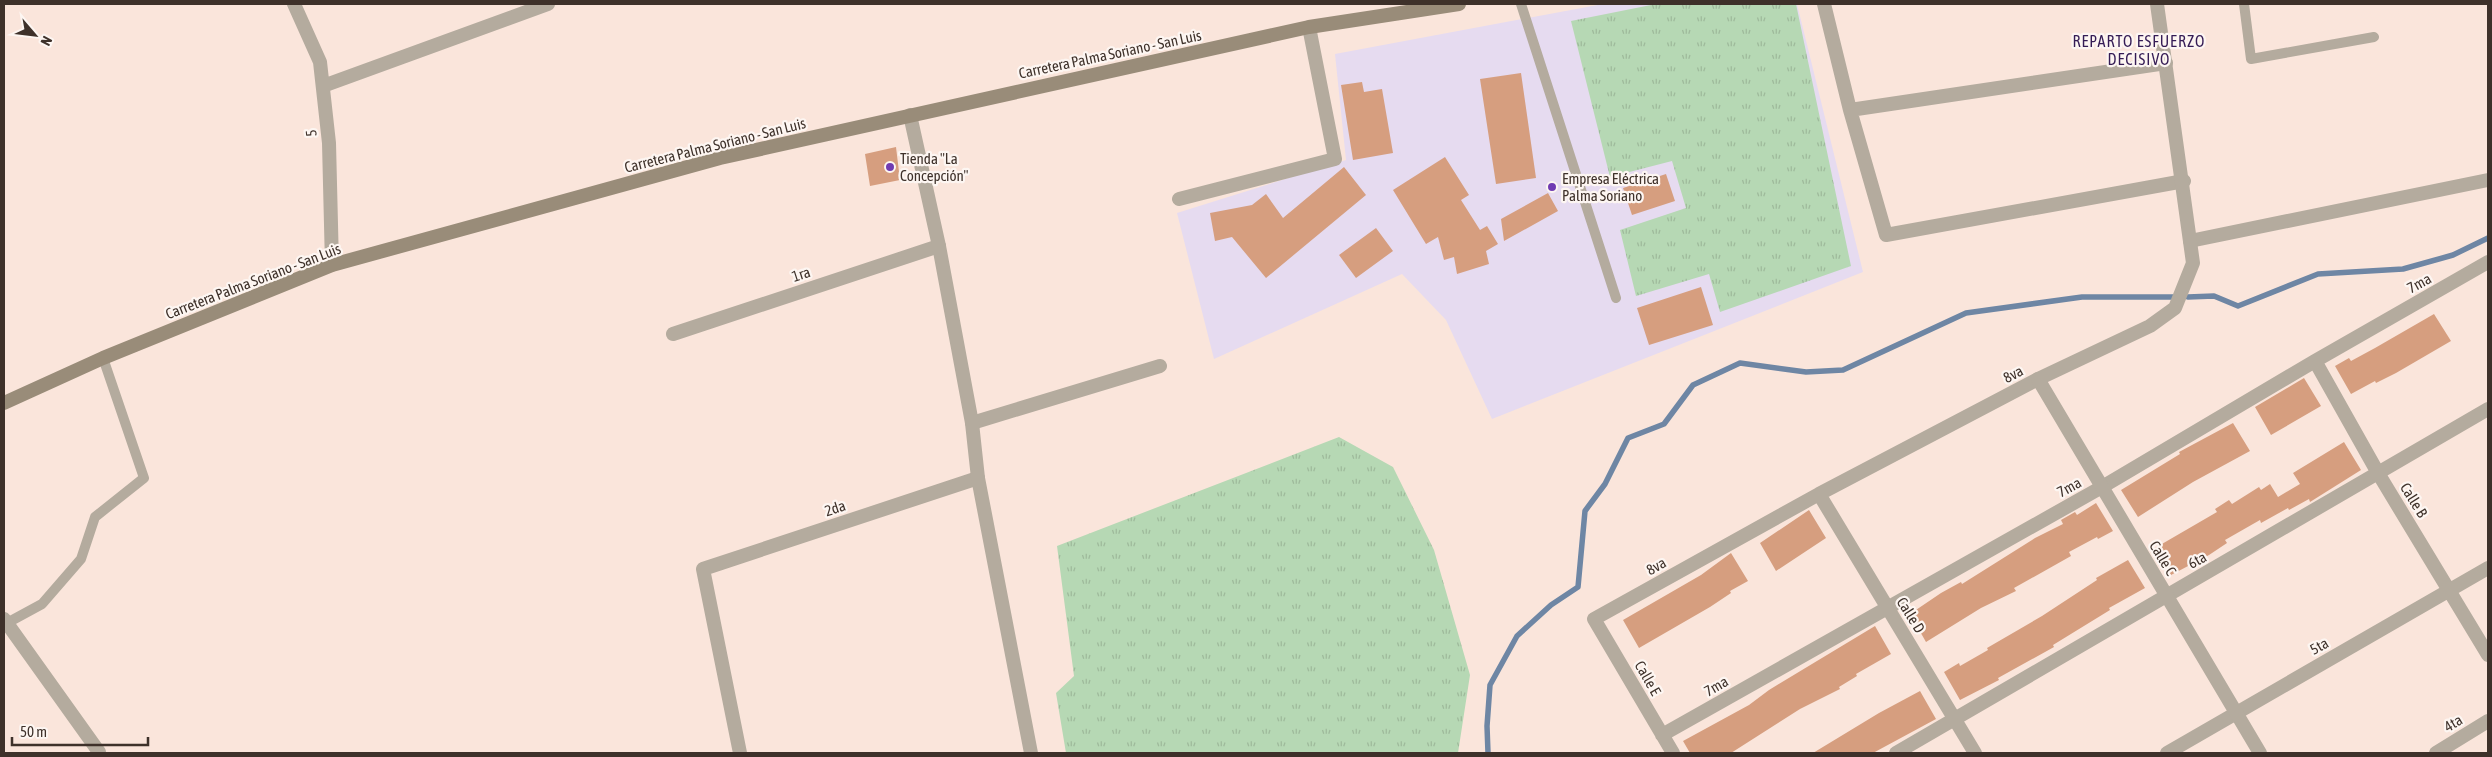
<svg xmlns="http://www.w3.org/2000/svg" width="2492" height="757" viewBox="0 0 2492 757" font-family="'Asap Condensed',sans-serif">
	<defs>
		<pattern id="grass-tufts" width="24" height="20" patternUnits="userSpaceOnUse" patternTransform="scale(1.25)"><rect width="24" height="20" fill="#b6d8b4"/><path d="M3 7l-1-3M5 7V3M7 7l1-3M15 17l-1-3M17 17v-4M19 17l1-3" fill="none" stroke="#9eba9b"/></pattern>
	</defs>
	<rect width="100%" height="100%" fill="#fae5db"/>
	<!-- commercial -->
	<path fill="#e6dbf0" d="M 1603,4 L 1797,4 L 1863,272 L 1492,419 L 1446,320 L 1402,274 L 1214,359 L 1177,213 L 1346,160 L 1335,54 Z"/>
	<!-- grass -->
	<path fill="url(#grass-tufts)" d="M 1656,4 L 1796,4 L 1851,266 L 1720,312 L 1709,274 L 1636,296 L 1620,230 L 1686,208 L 1672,161 L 1610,177 L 1571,21 Z
		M 1339,437 L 1393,467 L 1434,550 L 1470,675 L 1458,753 L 1066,753 L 1056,693 L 1074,676 L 1057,546 Z"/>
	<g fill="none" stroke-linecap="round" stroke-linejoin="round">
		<!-- stream -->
		<path stroke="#6e86a4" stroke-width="5.5" d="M 2188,297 L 2214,296 L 2238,306 L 2318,274 L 2403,269 L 2453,255 L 2488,238
			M 1488,753 L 1487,726 L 1490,685 L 1517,636 L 1551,605 L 1578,587 L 1585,511 L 1605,484 L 1628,438 L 1664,424 L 1693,385 L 1740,363 L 1806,372 L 1843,370 L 1966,313 L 2082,297 L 2173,297"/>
	</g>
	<!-- building -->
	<path fill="#d69e7f" d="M 1521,73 L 1536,178 L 1496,184 L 1480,79 Z
		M 1362,82 L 1364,92 L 1382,89 L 1393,153 L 1353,160 L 1341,85 Z
		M 896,147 L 900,180 L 870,186 L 865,154 Z
		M 1445,157 L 1469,195 L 1461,200 L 1480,230 L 1487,226 L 1498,244 L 1486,251 L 1489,264 L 1457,274 L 1454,257 L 1444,260 L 1438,237 L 1426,244 L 1393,190 Z
		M 1344,167 L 1366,195 L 1266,278 L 1232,237 L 1215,241 L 1210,213 L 1252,205 L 1266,194 L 1283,218 Z
		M 1666,174 L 1675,201 L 1632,215 L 1623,188 Z
		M 1548,193 L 1558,211 L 1504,241 L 1501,219 Z
		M 1376,228 L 1393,251 L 1356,278 L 1339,255 Z
		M 1701,287 L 1713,325 L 1649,345 L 1637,308 Z
		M 2434,314 L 2451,341 L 2396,373 L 2376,383 L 2375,381 L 2351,394 L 2335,366 L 2349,358 L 2351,361 L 2375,348 Z
		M 2304,378 L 2321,406 L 2271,435 L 2255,407 Z
		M 2233,423 L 2250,451 L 2193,482 L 2138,517 L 2121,490 L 2180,454 L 2179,452 Z
		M 2344,442 L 2361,470 L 2310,502 L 2309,499 L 2289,510 L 2288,508 L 2261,523 L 2260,520 L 2225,540 L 2227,543 L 2209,555 L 2171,575 L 2155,548 L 2217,512 L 2215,509 L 2229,500 L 2232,504 L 2259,487 L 2261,490 L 2270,484 L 2278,497 L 2300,484 L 2293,473 Z
		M 2096,503 L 2113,531 L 2098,539 L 2097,537 L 2069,552 L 2071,556 L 2014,588 L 2016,591 L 1981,608 L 1926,642 L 1910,614 L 1941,593 L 1961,582 L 1962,584 L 2035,538 L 2063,524 L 2061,520 L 2075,512 L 2077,515 Z
		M 1809,510 L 1826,538 L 1776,571 L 1760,543 Z
		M 1731,553 L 1748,581 L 1730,591 L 1731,593 L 1710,607 L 1639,648 L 1623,620 L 1701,575 Z
		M 2128,560 L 2145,588 L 2109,608 L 2110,610 L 2053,645 L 2054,647 L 1998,678 L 1999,680 L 1960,700 L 1944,672 L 1959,663 L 1960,666 L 1988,650 L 1987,648 L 2042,616 L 2097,580 L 2096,578 Z
		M 1875,626 L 1891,654 L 1856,674 L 1857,676 L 1839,687 L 1840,689 L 1800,709 L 1731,753 L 1690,753 L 1683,741 L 1749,705 L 1769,690 Z
		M 1920,691 L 1936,719 L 1873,753 L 1813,753 L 1879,713 Z"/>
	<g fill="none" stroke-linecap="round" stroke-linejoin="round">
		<!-- service -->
		<path stroke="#b4ab9e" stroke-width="10" d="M 1521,4 L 1616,298
			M 2244,4 L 2251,59 L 2374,37
			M 7,623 L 42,604 L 81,559 L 95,517 L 144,478 L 103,358"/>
		<!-- minor -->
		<path stroke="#b4ab9e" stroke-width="14" d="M 294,4 L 320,62 L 329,143 L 332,265
			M 1824,4 L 1850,110 L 1886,235 L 2184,181
			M 323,86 L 548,4
			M 1850,110 L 2166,63
			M 1179,199 L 1335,159 L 1309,27
			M 2190,241 L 2488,180
			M 673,334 L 939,246
			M 2315,361 L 2378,473 L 2488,655
			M 972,423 L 1160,366
			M 1819,494 L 1975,753
			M 4,619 L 99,752
			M 1662,735 L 2102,487 L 2315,361 L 2488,262
			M 740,753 L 703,569 L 978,478
			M 1673,753 L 1594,619 L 1819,494 L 2038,379
			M 1896,753 L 2488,409
			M 2167,753 L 2488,568
			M 2436,753 L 2488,721"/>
		<!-- tertiary -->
		<path stroke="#b4ab9e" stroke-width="14" d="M 2157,4 L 2193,263 L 2175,308 L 2150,326 L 2038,379 L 2260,753
			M 910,115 L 939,246 L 972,423 L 978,478 L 1031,753"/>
		<!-- secondary -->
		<path stroke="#998c79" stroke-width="14" d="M 4,403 L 103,358 L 332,265 L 720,158 L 1309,27 L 1459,4"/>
	</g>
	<!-- markers -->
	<g fill="#703bb2" stroke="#fdf6f2" stroke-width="2">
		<circle cx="890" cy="167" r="5"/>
		<circle cx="1552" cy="187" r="5"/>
	</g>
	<g text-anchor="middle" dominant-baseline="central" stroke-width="4.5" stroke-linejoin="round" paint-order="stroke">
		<!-- street labels -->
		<g font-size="15" fill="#3e312a" stroke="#fdf6f2">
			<text transform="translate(1110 54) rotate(-12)">Carretera Palma Soriano - San Luis</text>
			<text transform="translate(311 133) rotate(-96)">5</text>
			<text transform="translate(715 145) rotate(-14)">Carretera Palma Soriano - San Luis</text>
			<text transform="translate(801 274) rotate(-18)">1ra</text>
			<text transform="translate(253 281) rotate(-21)">Carretera Palma Soriano - San Luis</text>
			<text transform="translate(2419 283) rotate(-29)">7ma</text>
			<text transform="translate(2013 374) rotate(-28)">8va</text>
			<text transform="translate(2069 487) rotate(-29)">7ma</text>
			<text transform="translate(2414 500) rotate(58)">Calle B</text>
			<text transform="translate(835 508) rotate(-18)">2da</text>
			<text transform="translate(2163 558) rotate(59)">Calle C</text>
			<text transform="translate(2197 560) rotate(-30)">6ta</text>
			<text transform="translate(1656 566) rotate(-29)">8va</text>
			<text transform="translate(1911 615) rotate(58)">Calle D</text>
			<text transform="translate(2319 646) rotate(-30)">5ta</text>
			<text transform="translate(1648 678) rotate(60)">Calle E</text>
			<text transform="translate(1716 686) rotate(-30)">7ma</text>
			<text transform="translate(2453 723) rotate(-31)">4ta</text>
		</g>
		<!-- poi labels -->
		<g font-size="15" fill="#3e312a" stroke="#fdf6f2" text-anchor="start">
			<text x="900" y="158">Tienda "La<tspan x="900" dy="17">Concepción"</tspan></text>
			<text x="1562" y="178">Empresa Eléctrica<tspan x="1562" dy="17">Palma Soriano</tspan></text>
		</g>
		<!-- neighbourhood labels -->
		<g font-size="16" letter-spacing="1" fill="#351c55" stroke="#fdf6f2">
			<text x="2139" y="41">REPARTO ESFUERZO<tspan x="2139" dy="18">DECISIVO</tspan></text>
		</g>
	</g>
	<!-- border -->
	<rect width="2492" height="757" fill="none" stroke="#3e312a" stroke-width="10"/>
	<!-- north arrow -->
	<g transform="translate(35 35) rotate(118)" stroke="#fdf6f2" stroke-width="4" paint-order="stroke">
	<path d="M0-4L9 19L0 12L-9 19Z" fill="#3e312a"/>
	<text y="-8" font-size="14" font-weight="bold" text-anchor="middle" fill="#3e312a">N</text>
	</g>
	<!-- scale -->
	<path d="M12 737v8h136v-8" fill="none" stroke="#3e312a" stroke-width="2.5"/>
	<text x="20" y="737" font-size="15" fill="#3e312a" stroke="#fdf6f2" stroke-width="4" paint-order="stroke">50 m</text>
</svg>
